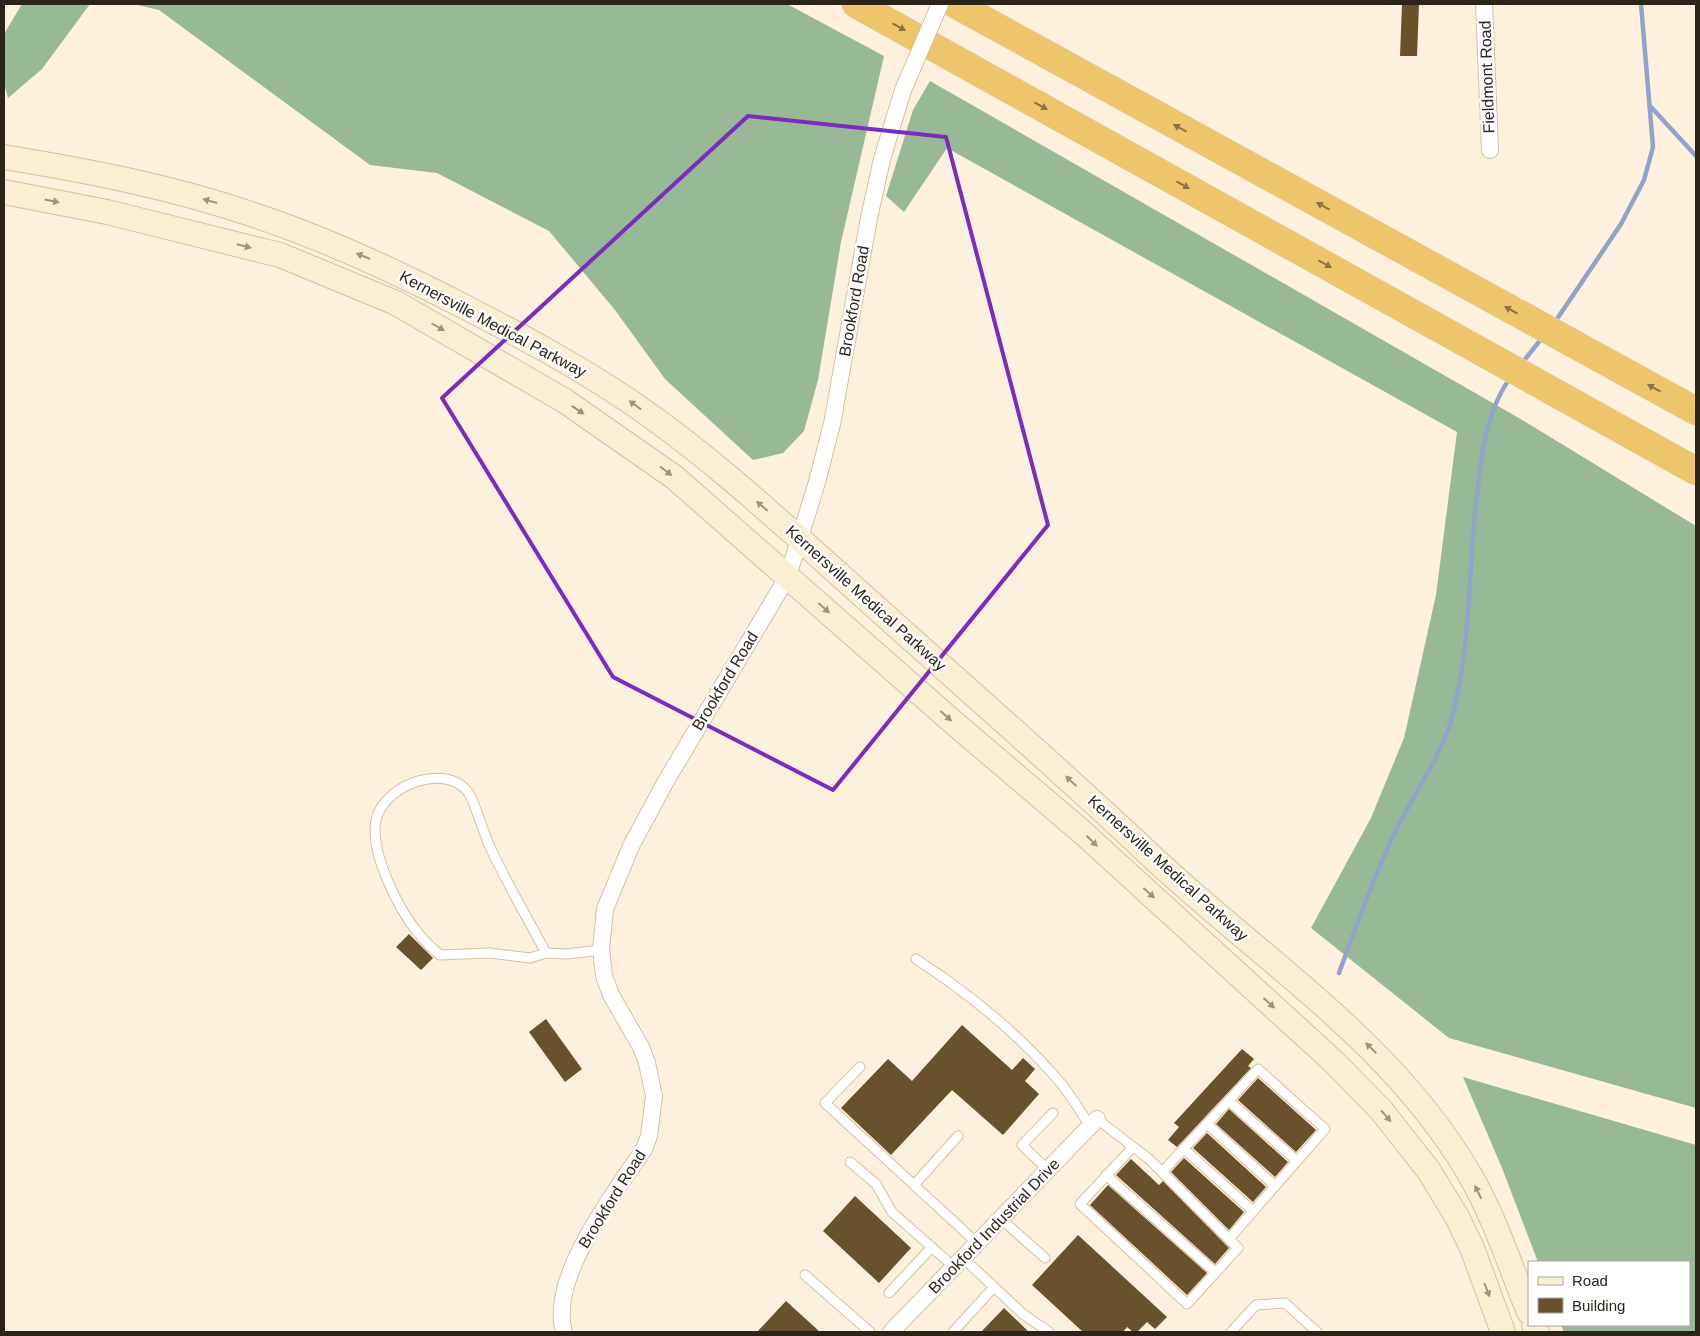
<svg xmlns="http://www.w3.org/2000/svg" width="1700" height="1336" viewBox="0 0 1700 1336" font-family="Helvetica,sans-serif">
	<rect width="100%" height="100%" fill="#fdf0dd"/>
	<!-- forest -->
	<path fill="#97b996" d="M 22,4 L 90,4 L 42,69 L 8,98 L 4,83 L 4,34 Z
		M 133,4 L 787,4 L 884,56 L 841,242 L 818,380 L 804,431 L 783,453 L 753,460 L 665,379 L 615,310 L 549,231 L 437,173 L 370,165 L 159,10 Z
		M 930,81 L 1524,421 L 1696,526 L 1696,1108 L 1449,1038 L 1311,928 L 1371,818 L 1404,738 L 1436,595 L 1457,432 L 947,148 L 904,212 L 886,196 L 913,110 Z
		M 1463,1077 L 1696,1145 L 1696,1332 L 1564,1332 L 1561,1325 L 1689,1325 L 1689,1262 L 1538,1262 L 1502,1168 Z"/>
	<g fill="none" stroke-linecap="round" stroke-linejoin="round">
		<!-- stream -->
		<path stroke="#90a3cb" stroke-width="4.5" d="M 1651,107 L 1696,156
			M 1555,322 L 1621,224 L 1644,180 L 1653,147 L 1641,4
			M 1522,363 L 1542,338
			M 1339,973 C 1357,924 1375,873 1398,826 C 1415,792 1440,758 1451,721 C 1471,650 1468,576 1476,503 C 1481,461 1485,411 1511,377"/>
	</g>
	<!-- building -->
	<path fill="#68512b" d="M 1402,4 L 1419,4 L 1417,56 L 1400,56 Z
		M 409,934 L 433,958 L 421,970 L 396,947 Z
		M 546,1019 L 582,1069 L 565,1082 L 529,1032 Z
		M 962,1025 L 1012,1070 L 1023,1058 L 1035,1069 L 1025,1081 L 1039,1094 L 1003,1135 L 952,1090 L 891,1155 L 841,1108 L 888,1059 L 912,1081 Z
		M 1242,1049 L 1254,1059 L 1248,1066 L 1251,1068 L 1177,1147 L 1168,1140 L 1179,1127 L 1174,1123 Z
		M 1258,1078 L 1316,1130 L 1296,1152 L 1238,1100 Z
		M 1229,1109 L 1288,1162 L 1275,1177 L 1216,1124 Z
		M 1207,1133 L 1266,1187 L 1253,1202 L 1193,1148 Z
		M 1184,1158 L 1244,1212 L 1229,1230 L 1171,1172 Z
		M 1131,1159 L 1159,1185 L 1163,1181 L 1229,1248 L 1215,1264 L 1116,1175 Z
		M 1108,1185 L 1207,1273 L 1187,1295 L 1090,1205 Z
		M 855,1196 L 911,1248 L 879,1283 L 823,1231 Z
		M 1078,1235 L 1167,1317 L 1155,1329 L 1147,1322 L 1137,1332 L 1133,1332 L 1127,1327 L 1123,1332 L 1083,1332 L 1032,1285 Z
		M 786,1301 L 820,1332 L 757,1332 Z
		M 1004,1308 L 1029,1332 L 981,1332 Z"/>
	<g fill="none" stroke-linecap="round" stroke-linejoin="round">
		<defs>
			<path id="lane" d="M 546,953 C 527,917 506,882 489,845 C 484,834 474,800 468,792 C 445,763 388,784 377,816 C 367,848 398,909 419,934 C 425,942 433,949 440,955 L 489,953 L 530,958 L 546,953 L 567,954 L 601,950
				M 916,959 C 968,993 1019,1034 1059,1081 C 1071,1095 1080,1111 1090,1126
				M 860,1067 L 825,1103 L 977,1243
				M 1229,1101 L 1297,1161
				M 1097,1119 L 1149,1159 L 1238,1248 L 1187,1304 L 1080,1204 L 1133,1147
				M 1207,1124 L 1275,1186
				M 1184,1149 L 1253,1211
				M 850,1162 L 876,1184 L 892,1212 L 954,1267
				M 1048,1170 L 1022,1145 L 1053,1113
				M 1162,1172 L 1258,1069 L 1325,1129 L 1229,1239
				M 1106,1175 L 1216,1273
				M 914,1185 L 958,1136
				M 1001,1219 L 1045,1258
				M 963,1258 L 1023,1314 L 1049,1332
				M 805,1275 L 870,1332
				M 889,1293 L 932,1247
				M 953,1332 L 994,1287
				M 1231,1332 L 1256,1305 L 1285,1303 L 1317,1332"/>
			<path id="street" d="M 1484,4 L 1490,150
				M 564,1332 C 548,1278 615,1193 644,1149 L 649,1136 L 654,1096 L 647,1063 L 641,1047 L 611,995 L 604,976 L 601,949 L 605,909 L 631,846 L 666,781 L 788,576 L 817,482 L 832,424 L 869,218 L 882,159 L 903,90
				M 891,1332 L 1097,1119"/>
			<path id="secondary" d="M 4,157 C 89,171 172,187 254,215 C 327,239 395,271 463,306 C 519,335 574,364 626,399 C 714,458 791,532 870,602 C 963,686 1058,768 1149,854 C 1259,958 1392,1041 1470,1175 C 1495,1218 1510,1266 1529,1312
				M 4,192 L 107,212 L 280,255 L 396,303 L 565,401 L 674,477 L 954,723 L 1082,832 L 1334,1062 L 1381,1110 L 1429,1171 L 1457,1217 L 1472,1248 L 1503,1332
				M 1534,1325 L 1537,1332"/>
			<path id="highway" d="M 856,4 L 1696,471
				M 955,4 L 1696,411"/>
		</defs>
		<!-- lane casing -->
		<use href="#lane" stroke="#d4c0a2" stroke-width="11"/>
		<!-- street casing -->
		<use href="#street" stroke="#d4c0a2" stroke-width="18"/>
		<!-- secondary casing -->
		<use href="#secondary" stroke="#d4c0a2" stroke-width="26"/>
		<!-- highway casing -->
		<use href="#highway" stroke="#dddcda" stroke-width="29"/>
		<!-- lane -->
		<use href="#lane" stroke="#fff" stroke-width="9"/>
		<!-- street -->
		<use href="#street" stroke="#fff" stroke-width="16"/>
		<!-- secondary -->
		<use href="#secondary" stroke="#faeed3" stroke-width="24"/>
		<!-- highway -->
		<use href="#highway" stroke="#edc56b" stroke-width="28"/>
		<defs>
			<path id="street-bridge" d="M 903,90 L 940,4"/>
		</defs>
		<!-- street-bridge casing -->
		<use href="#street-bridge" stroke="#d4c0a2" stroke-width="18" stroke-linecap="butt"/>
		<!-- street-bridge -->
		<use href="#street-bridge" stroke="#fff" stroke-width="16"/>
	</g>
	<!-- one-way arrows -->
	<defs><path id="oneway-solid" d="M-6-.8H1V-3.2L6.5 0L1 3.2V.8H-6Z" transform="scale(1.25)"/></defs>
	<g fill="#8c7442">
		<use href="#oneway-solid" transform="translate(899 27) rotate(29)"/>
		<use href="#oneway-solid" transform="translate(1041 106) rotate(29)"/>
		<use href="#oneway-solid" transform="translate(1180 128) rotate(-151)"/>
		<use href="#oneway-solid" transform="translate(1183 185) rotate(29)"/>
		<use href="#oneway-solid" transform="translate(1323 206) rotate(-151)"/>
		<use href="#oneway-solid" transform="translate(1325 264) rotate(29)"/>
		<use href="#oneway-solid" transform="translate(1511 310) rotate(-151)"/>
		<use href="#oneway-solid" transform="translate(1654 388) rotate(-151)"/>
	</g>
	<g fill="#9d937f">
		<use href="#oneway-solid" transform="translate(52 201) rotate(11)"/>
		<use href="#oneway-solid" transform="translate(210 201) rotate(-164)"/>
		<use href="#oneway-solid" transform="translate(244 246) rotate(14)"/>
		<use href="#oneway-solid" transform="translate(363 256) rotate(-158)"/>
		<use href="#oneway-solid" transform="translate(438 327) rotate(30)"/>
		<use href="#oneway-solid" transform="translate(635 405) rotate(-144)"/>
		<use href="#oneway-solid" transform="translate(578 410) rotate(34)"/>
		<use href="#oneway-solid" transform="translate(666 471) rotate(37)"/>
		<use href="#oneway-solid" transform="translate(762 506) rotate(-139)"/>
		<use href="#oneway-solid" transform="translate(824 608) rotate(42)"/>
		<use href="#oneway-solid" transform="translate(946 716) rotate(42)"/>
		<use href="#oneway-solid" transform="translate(1071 781) rotate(-137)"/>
		<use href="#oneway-solid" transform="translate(1092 841) rotate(44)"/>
		<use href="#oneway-solid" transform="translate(1149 893) rotate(42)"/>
		<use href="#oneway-solid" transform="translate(1269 1003) rotate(42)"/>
		<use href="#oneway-solid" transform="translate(1371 1048) rotate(-136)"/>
		<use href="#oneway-solid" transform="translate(1386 1116) rotate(49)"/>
		<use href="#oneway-solid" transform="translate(1478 1192) rotate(-115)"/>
		<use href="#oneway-solid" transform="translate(1487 1290) rotate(69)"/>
	</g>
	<!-- marked area -->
	<path fill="none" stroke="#7b2cbf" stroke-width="4" stroke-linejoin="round" d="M 748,116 L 946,137 L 1048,525 L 833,790 L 613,677 L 442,398 Z"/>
	<g text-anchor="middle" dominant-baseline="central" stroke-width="5" stroke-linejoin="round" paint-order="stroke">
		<!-- street labels -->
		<g font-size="16" fill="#2c2419" stroke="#fff">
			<text transform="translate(1487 77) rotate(-92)">Fieldmont Road</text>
			<text transform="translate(854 301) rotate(-80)">Brookford Road</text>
			<text transform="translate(493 324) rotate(28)">Kernersville Medical Parkway</text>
			<text transform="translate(866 598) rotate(42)">Kernersville Medical Parkway</text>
			<text transform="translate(725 681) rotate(-59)">Brookford Road</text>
			<text transform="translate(1168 868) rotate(42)">Kernersville Medical Parkway</text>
			<text transform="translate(612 1199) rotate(-58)">Brookford Road</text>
			<text transform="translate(994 1226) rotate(-46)">Brookford Industrial Drive</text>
		</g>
	</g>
	<!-- border -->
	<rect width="1700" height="1336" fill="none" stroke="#2c2419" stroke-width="10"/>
	<!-- legend -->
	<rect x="1528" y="1261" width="162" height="65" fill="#ffffff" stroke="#aba7a3"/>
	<rect x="1538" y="1277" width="25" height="8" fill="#faeed3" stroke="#aba7a3"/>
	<text x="1572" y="1286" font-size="15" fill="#2c2419">Road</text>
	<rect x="1538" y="1298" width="25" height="15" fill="#68512b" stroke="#aba7a3"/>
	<text x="1572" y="1311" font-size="15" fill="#2c2419">Building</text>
</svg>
